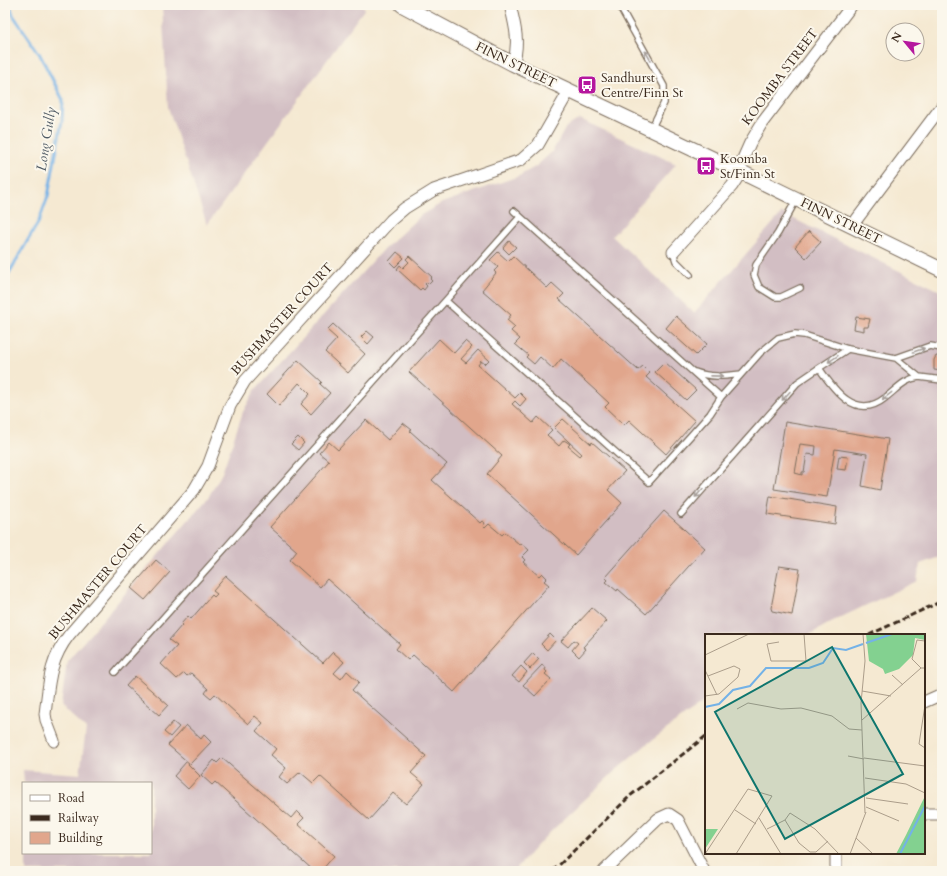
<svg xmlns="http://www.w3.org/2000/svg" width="947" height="876" viewBox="0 0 947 876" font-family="Cardo,serif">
	<rect width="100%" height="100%" fill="#fbf7ec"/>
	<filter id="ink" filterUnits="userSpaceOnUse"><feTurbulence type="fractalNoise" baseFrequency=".025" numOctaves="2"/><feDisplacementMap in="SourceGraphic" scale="8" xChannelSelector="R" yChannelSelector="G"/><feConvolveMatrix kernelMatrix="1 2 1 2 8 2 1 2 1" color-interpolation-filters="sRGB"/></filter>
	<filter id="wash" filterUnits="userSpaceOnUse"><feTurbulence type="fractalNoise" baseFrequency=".012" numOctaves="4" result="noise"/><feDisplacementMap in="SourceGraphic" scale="16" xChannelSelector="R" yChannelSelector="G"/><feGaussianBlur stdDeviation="0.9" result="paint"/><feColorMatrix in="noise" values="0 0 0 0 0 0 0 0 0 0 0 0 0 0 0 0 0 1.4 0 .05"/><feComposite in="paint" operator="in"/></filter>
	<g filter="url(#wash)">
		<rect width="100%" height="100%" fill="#f5e9d2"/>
		<!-- industrial -->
		<path fill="#d2bec3" d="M 162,5 L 361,5 L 365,8 L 207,225 L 168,107 Z
			M 580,119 L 676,164 L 612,236 L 694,313 L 782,213 L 942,292 L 942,556 L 920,564 L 917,581 L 833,621 L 809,635 L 706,635 L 706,700 L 647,744 L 614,772 L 543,839 L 514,871 L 26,871 L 26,853 L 151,853 L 151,783 L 24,783 L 23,770 L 80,774 L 86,729 L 61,706 L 67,661 L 209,496 L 222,473 L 243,412 L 255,390 L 381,252 L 421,215 L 442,203 L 519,176 L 535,167 L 552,152 L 566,127 Z"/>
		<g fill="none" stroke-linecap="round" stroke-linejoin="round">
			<!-- stream -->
			<path stroke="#74b2e7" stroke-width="3" d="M 5,280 L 39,221 L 48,196 L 62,121 L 63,100 L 39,53 L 13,15 L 10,5"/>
		</g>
		<g id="blocks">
			<!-- building -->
			<path fill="#e1a68c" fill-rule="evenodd" d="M 809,231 L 821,242 L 806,258 L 795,247 Z
				M 509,241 L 516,247 L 509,254 L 503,248 Z
				M 397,252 L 404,258 L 395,267 L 389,261 Z
				M 498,252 L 508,261 L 513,256 L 547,288 L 552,283 L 564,294 L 559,299 L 638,370 L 643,366 L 650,373 L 646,377 L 695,421 L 666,454 L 629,420 L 624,425 L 605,407 L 609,403 L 561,359 L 553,369 L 540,357 L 534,364 L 526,357 L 528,355 L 515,344 L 520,339 L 511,331 L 515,327 L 507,320 L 511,315 L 482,290 L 496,273 L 494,271 L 498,267 L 490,260 Z
				M 409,256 L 432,277 L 430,279 L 432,281 L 429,284 L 427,282 L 425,284 L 427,286 L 424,290 L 422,288 L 420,290 L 397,269 L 400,265 L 403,268 L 409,262 L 406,259 Z
				M 676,316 L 707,344 L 696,355 L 666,328 Z
				M 856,317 L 870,319 L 868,327 L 864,327 L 864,331 L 854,329 Z
				M 333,324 L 365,354 L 348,373 L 325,352 L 337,339 L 327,330 Z
				M 367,331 L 374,337 L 368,344 L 361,337 Z
				M 439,339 L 454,353 L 465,341 L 472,347 L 461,359 L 466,363 L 478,350 L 489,360 L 485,364 L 481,361 L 478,365 L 515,398 L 520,393 L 526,399 L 520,406 L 515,401 L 512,404 L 533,423 L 538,417 L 552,430 L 547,435 L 559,446 L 564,440 L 570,444 L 568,446 L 580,456 L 582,454 L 554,428 L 563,419 L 591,444 L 592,442 L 625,471 L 608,490 L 622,503 L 576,555 L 487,474 L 502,456 L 409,372 Z
				M 936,356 L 942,357 L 942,371 L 934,370 L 934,360 Z
				M 298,360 L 322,382 L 320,384 L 330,393 L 311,414 L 301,404 L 310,394 L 299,383 L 279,406 L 267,394 Z
				M 665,362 L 696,390 L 686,400 L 655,372 Z
				M 366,420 L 388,440 L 403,423 L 412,430 L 410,431 L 447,464 L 432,480 L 480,523 L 482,521 L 485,523 L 483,526 L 485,528 L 489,524 L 502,535 L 505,532 L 519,544 L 521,543 L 529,550 L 522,557 L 525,560 L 523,562 L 539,576 L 542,573 L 547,578 L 544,581 L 549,585 L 454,692 L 413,655 L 408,660 L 396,649 L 400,644 L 327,579 L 320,587 L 290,560 L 297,551 L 270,527 L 329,461 L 319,453 L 329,442 L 338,450 Z
				M 785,422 L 888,439 L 880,490 L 862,486 L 867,454 L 835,449 L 827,497 L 774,489 ZM 800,444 L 816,446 L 815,455 L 807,454 L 804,472 L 802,472 L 802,475 L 795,473 Z
				M 298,437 L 304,443 L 298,450 L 291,444 Z
				M 839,456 L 848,457 L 846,470 L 837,469 Z
				M 770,496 L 837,507 L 835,524 L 767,514 Z
				M 664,511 L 705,548 L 646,614 L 618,589 L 617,591 L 606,582 L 608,580 L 605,577 Z
				M 156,560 L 170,572 L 145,600 L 131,588 Z
				M 779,566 L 800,569 L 792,615 L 772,611 L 771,608 Z
				M 226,576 L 323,663 L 333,652 L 344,662 L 334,673 L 341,679 L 347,671 L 359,682 L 352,690 L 426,756 L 411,773 L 424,784 L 406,804 L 393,793 L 369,820 L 320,776 L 313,783 L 300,772 L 287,784 L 279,777 L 286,768 L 271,755 L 276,749 L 256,731 L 263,723 L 255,716 L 248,724 L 215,694 L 211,698 L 205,693 L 208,689 L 191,673 L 187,676 L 184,673 L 177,679 L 161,664 L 177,646 L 169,640 L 182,625 L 181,624 L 188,616 L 191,619 L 212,595 L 214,597 L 217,594 L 213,591 Z
				M 592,608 L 607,621 L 583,647 L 586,649 L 579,657 L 572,650 L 578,643 L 574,640 L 568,647 L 561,641 Z
				M 550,634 L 556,640 L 547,650 L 541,644 Z
				M 533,653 L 539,659 L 530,669 L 524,663 Z
				M 542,665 L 546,668 L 545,670 L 547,672 L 545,674 L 551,679 L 535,696 L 523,685 Z
				M 521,666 L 527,672 L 519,682 L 512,676 Z
				M 135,676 L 168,705 L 159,715 L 126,686 Z
				M 173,722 L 179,727 L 170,737 L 164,732 Z
				M 186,725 L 201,739 L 204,735 L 211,742 L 190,764 L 168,745 Z
				M 222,758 L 291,818 L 297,811 L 304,818 L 298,824 L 334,856 L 321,871 L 314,871 L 215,782 L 212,785 L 201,775 L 214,760 L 217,763 Z
				M 186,762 L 200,776 L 188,789 L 174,776 Z"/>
		</g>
	</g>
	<g filter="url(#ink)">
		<use href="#blocks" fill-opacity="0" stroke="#7c6d5d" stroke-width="1"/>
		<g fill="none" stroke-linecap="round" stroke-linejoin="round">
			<defs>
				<path id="service" d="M 619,5 L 664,86 L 664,103 L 651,129
					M 796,200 L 778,233 L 756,265 L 754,275 L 759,287 L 775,297 L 781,297 L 800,288
					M 514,211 L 721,397
					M 673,252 L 676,261 L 690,275
					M 446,301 L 649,482 L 710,414 L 721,397 L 760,353 L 778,338 L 795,334 L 804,335 L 848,349 L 896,358 L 919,377 L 942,380
					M 896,358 L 930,346 L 942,348
					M 819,368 L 848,349
					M 695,372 C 711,378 725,376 741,374
					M 681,514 L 797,383 L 819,368 C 834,390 856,421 885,398 C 897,389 904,379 919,377
					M 115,672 L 520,217"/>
				<path id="minor" d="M 510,5 C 515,25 520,43 513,64
					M 738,170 L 750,143 L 762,123 L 852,5
					M 857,219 L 942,106
					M 673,252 L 732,186 L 741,172
					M 924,702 L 942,694
					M 54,741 L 46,720 L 45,714 C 49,683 49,661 69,635 L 194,490 L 208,466 L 230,406 L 245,381 L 391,220 L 405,208 L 434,190 L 521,160 L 538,145 L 569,91
					M 924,814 L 942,814
					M 836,853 L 836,871
					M 604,871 L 658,819 L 669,814 L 678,820 L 704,871"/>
				<path id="tertiary" d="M 402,5 L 513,64 L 741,172 L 942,270"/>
			</defs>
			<!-- service casing -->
			<use href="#service" stroke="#7c6d5d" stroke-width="8"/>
			<!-- minor casing -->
			<use href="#minor" stroke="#7c6d5d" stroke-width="13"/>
			<!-- tertiary casing -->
			<use href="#tertiary" stroke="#7c6d5d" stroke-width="16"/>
			<!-- service -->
			<use href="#service" stroke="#fff" stroke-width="5.5"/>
			<!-- minor -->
			<use href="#minor" stroke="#fff" stroke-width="11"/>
			<!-- tertiary -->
			<use href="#tertiary" stroke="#fff" stroke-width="14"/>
			<!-- rail -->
			<path stroke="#3b2a1e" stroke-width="3" stroke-dasharray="6 3" stroke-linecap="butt" d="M 869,635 L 942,601
				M 553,871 L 630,796 L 706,736"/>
		</g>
		<!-- one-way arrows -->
		<defs><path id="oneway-shaft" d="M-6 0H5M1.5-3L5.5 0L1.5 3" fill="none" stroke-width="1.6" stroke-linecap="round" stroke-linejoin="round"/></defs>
		<g stroke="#a79f9a">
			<use href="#oneway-shaft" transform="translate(648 56) rotate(-120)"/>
			<use href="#oneway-shaft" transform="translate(919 350) rotate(-19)"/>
			<use href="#oneway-shaft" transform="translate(833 359) rotate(146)"/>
			<use href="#oneway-shaft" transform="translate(717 376) rotate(1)"/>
			<use href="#oneway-shaft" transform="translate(786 396) rotate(132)"/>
			<use href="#oneway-shaft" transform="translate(887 396) rotate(142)"/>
			<use href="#oneway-shaft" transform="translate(699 493) rotate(132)"/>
		</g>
	</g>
	<!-- icons -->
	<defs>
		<symbol id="bus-square" viewBox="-11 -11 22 22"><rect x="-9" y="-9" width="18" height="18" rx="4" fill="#b5179e" stroke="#fbf7ec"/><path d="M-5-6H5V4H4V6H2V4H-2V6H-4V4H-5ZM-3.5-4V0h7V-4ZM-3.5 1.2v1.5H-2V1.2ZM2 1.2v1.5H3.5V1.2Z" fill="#fff"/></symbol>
	</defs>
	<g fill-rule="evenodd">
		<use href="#bus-square" x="576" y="74" width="22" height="22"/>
		<use href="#bus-square" x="695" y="155" width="22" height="22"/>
	</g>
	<g text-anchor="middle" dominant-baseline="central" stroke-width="4" stroke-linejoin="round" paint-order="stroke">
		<!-- street labels -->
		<g font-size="13" fill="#3b2a1e" stroke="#fbf7ec">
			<text transform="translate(516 65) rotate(26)">FINN STREET</text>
			<text transform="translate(780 77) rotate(-53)">KOOMBA STREET</text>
			<text transform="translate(841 221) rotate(26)">FINN STREET</text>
			<text transform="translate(282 319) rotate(-48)">BUSHMASTER COURT</text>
			<text transform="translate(98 582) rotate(-50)">BUSHMASTER COURT</text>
		</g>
		<!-- poi labels -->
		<g font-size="13" fill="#3b2a1e" stroke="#fbf7ec" text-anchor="start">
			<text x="601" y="78">Sandhurst<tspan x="601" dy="15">Centre/Finn St</tspan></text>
			<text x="720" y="159">Koomba<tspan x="720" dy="15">St/Finn St</tspan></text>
		</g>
		<!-- water labels -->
		<g font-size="14" font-style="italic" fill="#4f5a64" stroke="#fbf7ec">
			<text transform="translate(46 139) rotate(-81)">Long Gully</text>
		</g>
	</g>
	<!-- overview -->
	<g transform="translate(705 634)">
		<rect width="220" height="220" fill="#f5e9d2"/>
		<path d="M 161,0 L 220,0 L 220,6 L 210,4 L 208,21 L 194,35 L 180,40 L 178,35 L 164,27 ZM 220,162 L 220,220 L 191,220 L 201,201 ZM 0,195 L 13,195 L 0,215 Z" fill="#83d190"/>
		<path fill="none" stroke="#74b2e7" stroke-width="2" d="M 161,9 L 187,0M 0,73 L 14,70 L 28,56 L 45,52 L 61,34 L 104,34 L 118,29 L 128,14 L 141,16 L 158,10M 195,220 L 220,172"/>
		<path fill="none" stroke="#ab9d8a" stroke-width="1" d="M 158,0 L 160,27 L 156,69 L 160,179M 220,7 L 212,6 L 207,25 L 216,34 L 220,34M 74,8 L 62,10 L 66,27 L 101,27 L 99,0M 0,21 L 44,0M 0,36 L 12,61M 187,41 L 198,51M 157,57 L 186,62M 0,62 L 14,60 L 33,43 L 35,35 L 29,32 L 3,42M 220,71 L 214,110 L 220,114M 32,75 L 43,69 L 76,75 L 96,74 L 127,82 L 144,95 L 157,96M 157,86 L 216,34M 143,122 L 159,125M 159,124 L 220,132M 160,144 L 201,150 L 220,159M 161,164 L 203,170M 161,173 L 194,187M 30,176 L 51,190M 54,184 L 76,220M 80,186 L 94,209 L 105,218 L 111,218 L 123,207M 62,195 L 80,186 L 85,179 L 110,195 L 134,220M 151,204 L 168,220M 0,220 L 43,155 L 67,162 L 31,220M 145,220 L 161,178"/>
		<path fill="#0f766e" fill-opacity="0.15" stroke="#0f766e" stroke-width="2" d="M 127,13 L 198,140 L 80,205 L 10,78 Z"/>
		<rect width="220" height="220" fill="none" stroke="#3b2a1e" stroke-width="2"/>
	</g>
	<!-- margin -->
	<rect width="947" height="876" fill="none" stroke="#fbf7ec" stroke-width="20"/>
	<!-- legend -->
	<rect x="22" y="782" width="130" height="72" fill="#fbf7ec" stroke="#aea59a"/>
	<rect x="30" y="795" width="20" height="6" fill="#ffffff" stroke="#aea59a"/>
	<text x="58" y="802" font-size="12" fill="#3b2a1e">Road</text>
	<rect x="30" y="815" width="20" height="6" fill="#3b2a1e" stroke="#aea59a"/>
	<text x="58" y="822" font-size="12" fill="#3b2a1e">Railway</text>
	<rect x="30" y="832" width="20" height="12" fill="#e1a68c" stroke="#aea59a"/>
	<text x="58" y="842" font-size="12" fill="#3b2a1e">Building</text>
	<!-- north arrow -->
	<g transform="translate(905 42) rotate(299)"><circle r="19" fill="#fbf7ec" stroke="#aea59a"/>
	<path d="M0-3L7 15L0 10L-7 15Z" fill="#b5179e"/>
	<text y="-6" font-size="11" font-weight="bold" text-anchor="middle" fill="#3b2a1e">N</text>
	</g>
</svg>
